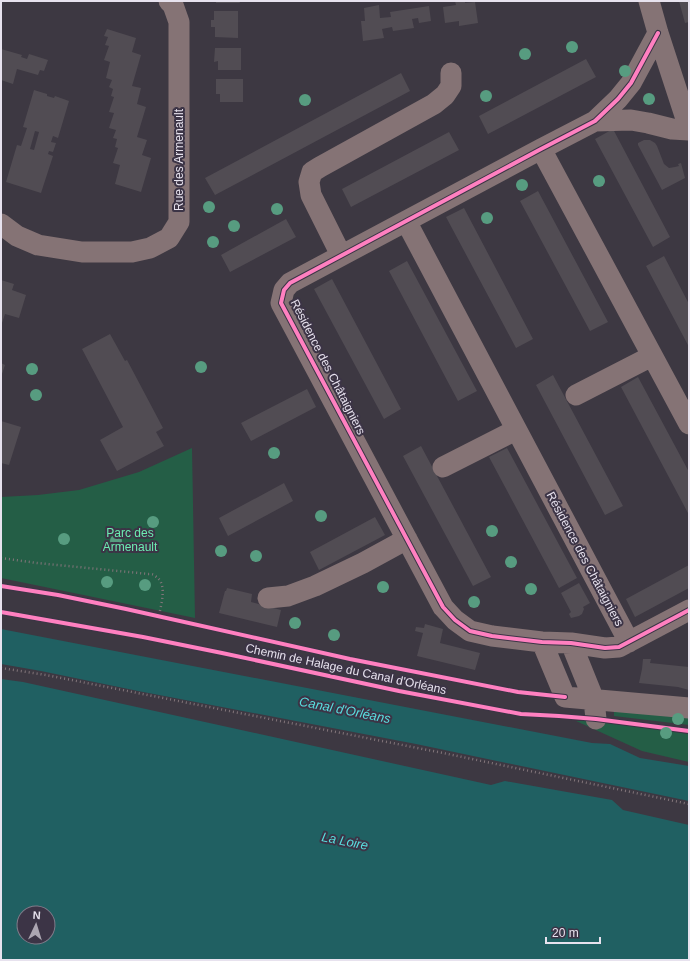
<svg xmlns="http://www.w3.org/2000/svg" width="690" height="961" viewBox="0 0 690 961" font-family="Helvetica,sans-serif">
	<rect width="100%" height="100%" fill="#3d3842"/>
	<!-- green -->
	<path fill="#245e46" d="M 192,448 L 195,618 L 1,578 L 1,497 L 38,495 L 79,490 L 139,472 Z
		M 614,709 L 689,716 L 689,725 L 614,716 Z
		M 576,721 L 595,721 L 689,734 L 689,762 L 642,751 Z"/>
	<!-- water -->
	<path fill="#206062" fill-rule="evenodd" d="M 1,629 L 592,743 L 610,744 L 640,758 L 689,766 L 689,801 L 416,744 L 138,691 L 41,671 L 1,664 Z
		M 1,679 L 23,682 L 491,785 L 505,781 L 612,800 L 623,810 L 689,825 L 689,960 L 1,960 ZM 24,913 L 48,913 L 48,937 L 24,937 Z"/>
	<!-- building -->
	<path fill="#514c53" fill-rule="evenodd" d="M 216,1 L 239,1 L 240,3 L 216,3 Z
		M 455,1 L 465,1 L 465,3 L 475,2 L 478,23 L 459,26 L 459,21 L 445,23 L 443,7 L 456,5 Z
		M 679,1 L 689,1 L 689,22 L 685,23 Z
		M 379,5 L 380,18 L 391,17 L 390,12 L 429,6 L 431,21 L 419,23 L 418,18 L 412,19 L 414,28 L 393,31 L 392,27 L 382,29 L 384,38 L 363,41 L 361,21 L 365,21 L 364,8 Z
		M 214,11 L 238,11 L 238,38 L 215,37 L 215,27 L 211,27 L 211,20 L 214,20 Z
		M 107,29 L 136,38 L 132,52 L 141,55 L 132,86 L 141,88 L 137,104 L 146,107 L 137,137 L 147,140 L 142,155 L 151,158 L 141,192 L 115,184 L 120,165 L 113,163 L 118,148 L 115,147 L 117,139 L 113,138 L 116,130 L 109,128 L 114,113 L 109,112 L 114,97 L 111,96 L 113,89 L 109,87 L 112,80 L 106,78 L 110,62 L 104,60 L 109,46 L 105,45 L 108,37 L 104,36 Z
		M 215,48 L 241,48 L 241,70 L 218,70 L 218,61 L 214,62 Z
		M 1,49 L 22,55 L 21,57 L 27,59 L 29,54 L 48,60 L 44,71 L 40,70 L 38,75 L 17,69 L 13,84 L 1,80 Z
		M 586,59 L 596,77 L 488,134 L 479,116 Z
		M 401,73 L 410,91 L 215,195 L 205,178 Z
		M 216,79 L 243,79 L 243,102 L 220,102 L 220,94 L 216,94 Z
		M 34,90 L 47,94 L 47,96 L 54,98 L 55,96 L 69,101 L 58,138 L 53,136 L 51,142 L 56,143 L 53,152 L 49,151 L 48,154 L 53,156 L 41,193 L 6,182 L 17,145 L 21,146 L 27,128 L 23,127 ZM 35,131 L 39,132 L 34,150 L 30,149 Z
		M 613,129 L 670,237 L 653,247 L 595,139 Z
		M 449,132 L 459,150 L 351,207 L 342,189 Z
		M 644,140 L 650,140 L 655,143 L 657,146 L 664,164 L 669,168 L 675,167 L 679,166 L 678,164 L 681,163 L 685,178 L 662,190 L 638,145 L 638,143 Z
		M 538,191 L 608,322 L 590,331 L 520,201 Z
		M 464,208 L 533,339 L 516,348 L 446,217 Z
		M 286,219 L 296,237 L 230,272 L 221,255 Z
		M 664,256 L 689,304 L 689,347 L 646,266 Z
		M 407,261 L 477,391 L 458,401 L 389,271 Z
		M 332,279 L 401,409 L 384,419 L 314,289 Z
		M 1,280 L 14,284 L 12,290 L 26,295 L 19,318 L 5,314 L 1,326 Z
		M 110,334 L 125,361 L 127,360 L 163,428 L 156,432 L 164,446 L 117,471 L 100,440 L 123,427 L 82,349 Z
		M 1,363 L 5,365 L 1,377 Z
		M 553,375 L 623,506 L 605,515 L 536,385 Z
		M 638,377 L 689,472 L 689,515 L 621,387 Z
		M 307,389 L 316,407 L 251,441 L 241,423 Z
		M 1,421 L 21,427 L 9,465 L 1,463 Z
		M 421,446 L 491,577 L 473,586 L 403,456 Z
		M 507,448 L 577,578 L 559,588 L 489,457 Z
		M 284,483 L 293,501 L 228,536 L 219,518 Z
		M 375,517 L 385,535 L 319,570 L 310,552 Z
		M 689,565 L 689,588 L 635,617 L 626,599 Z
		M 579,583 L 590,603 L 583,607 L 584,609 L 582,614 L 579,616 L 571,618 L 569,614 L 571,612 L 561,593 Z
		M 227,588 L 252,594 L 251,602 L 281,610 L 277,627 L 219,613 L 225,591 L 226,591 Z
		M 425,624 L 443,629 L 440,643 L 480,653 L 475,670 L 417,656 L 423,633 L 415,631 L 416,627 L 424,628 Z
		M 643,659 L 651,659 L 650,663 L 689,667 L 689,690 L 678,687 L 639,683 L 642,669 Z"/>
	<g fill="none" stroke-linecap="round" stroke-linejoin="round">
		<!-- path -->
		<path stroke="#82757a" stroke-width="2.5" stroke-dasharray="1 3" stroke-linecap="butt" d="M 1,558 L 37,563 L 149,574 C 151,574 153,574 155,576 C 168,583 161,604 159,616
			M 1,668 L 46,675 L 443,753 L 689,804"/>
		<!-- minor -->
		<path stroke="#857375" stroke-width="21" d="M 649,1 L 658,33 L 689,128
			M 658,33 L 631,83 L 618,99 L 595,121 L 541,149 L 290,283 L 284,290 L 281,303 L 443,607 L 455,620 L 470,631 L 492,636 L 542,642 L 571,643 L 605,648 L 619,647 L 689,610
			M 595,121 L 631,120 L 648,123 L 672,129 L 689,130
			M 541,149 L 689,424
			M 406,221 L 629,642
			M 1,224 L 17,236 L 38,245 L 82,252 L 132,252 L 150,248 L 169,238 L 179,222 L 179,22 L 173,5 L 169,1
			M 341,255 L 311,195 L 309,182 L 312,172 L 320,167 L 434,104 L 445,95 L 451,86 L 451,73
			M 576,395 L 652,356
			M 443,467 L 516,430
			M 268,598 L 288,596 L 315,586 L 363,563 L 407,539
			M 542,642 L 565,697 L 689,708
			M 571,643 L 594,700 L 596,719"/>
		<defs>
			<path id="cycleway" d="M 658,33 L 631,83 L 618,99 L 595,121 L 541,149 L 290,283 L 284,290 L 281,303 L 443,607 L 455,620 L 470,631 L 492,636 L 542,642 L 571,643 L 605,648 L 619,647 L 689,610
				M 1,586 L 58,595 L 126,609 L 350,659 L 518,692 L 565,697
				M 1,612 L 143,637 L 222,653 L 399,691 L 521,714 L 559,716 L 596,719 L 689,731"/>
		</defs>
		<!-- cycleway casing -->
		<use href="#cycleway" stroke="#3c3446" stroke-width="6"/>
		<!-- cycleway -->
		<use href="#cycleway" stroke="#ff80c0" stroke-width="4"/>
	</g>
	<!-- trees -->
	<g fill="#579c80">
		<circle cx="572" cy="47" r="6"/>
		<circle cx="525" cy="54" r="6"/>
		<circle cx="625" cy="71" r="6"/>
		<circle cx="486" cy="96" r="6"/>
		<circle cx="649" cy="99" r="6"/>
		<circle cx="305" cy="100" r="6"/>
		<circle cx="599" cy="181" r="6"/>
		<circle cx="522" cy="185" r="6"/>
		<circle cx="209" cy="207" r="6"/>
		<circle cx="277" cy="209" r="6"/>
		<circle cx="487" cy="218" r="6"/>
		<circle cx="234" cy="226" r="6"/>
		<circle cx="213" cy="242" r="6"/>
		<circle cx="201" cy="367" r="6"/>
		<circle cx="32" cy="369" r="6"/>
		<circle cx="36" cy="395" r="6"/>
		<circle cx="274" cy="453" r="6"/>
		<circle cx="321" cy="516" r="6"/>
		<circle cx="153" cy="522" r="6"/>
		<circle cx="492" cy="531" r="6"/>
		<circle cx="64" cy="539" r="6"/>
		<circle cx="116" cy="541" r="6"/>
		<circle cx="221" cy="551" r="6"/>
		<circle cx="256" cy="556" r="6"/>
		<circle cx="511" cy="562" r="6"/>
		<circle cx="107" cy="582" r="6"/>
		<circle cx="145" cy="585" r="6"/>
		<circle cx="383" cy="587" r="6"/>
		<circle cx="531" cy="589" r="6"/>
		<circle cx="474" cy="602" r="6"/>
		<circle cx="295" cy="623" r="6"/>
		<circle cx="334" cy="635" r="6"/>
		<circle cx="678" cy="719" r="6"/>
		<circle cx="666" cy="733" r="6"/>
	</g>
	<g text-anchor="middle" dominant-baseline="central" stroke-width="4" stroke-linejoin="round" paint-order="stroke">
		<!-- street labels -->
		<g font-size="12" fill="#e7e2ee" stroke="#3c3446">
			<text transform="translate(179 160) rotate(-90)">Rue des Armenault</text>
			<text transform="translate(328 367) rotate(63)">Résidence des Châtaigniers</text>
			<text transform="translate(585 559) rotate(62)">Résidence des Châtaigniers</text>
			<text transform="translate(346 669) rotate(12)">Chemin de Halage du Canal d'Orléans</text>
		</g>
		<!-- park labels -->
		<g font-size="12" fill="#6cedb2" stroke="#3c3446">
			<text x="130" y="533">Parc des<tspan x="130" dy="14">Armenault</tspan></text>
		</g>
		<!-- water labels -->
		<g font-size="13" font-style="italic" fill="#59dedf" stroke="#3c3446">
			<text transform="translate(345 710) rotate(11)">Canal d'Orléans</text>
			<text transform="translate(345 841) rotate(11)">La Loire</text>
		</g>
	</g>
	<!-- border -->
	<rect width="690" height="961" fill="none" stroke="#e7e2ee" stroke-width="4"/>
	<!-- north arrow -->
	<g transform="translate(36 925) rotate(4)"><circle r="19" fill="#3c3446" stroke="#807a89"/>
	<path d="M0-3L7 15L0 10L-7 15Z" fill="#aca6b2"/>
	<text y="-6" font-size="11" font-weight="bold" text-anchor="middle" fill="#e7e2ee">N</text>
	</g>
	<!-- scale -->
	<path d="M546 937v6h54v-6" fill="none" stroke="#e7e2ee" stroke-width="2"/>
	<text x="552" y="937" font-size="12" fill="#e7e2ee" stroke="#3c3446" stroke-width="3" paint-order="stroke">20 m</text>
</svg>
